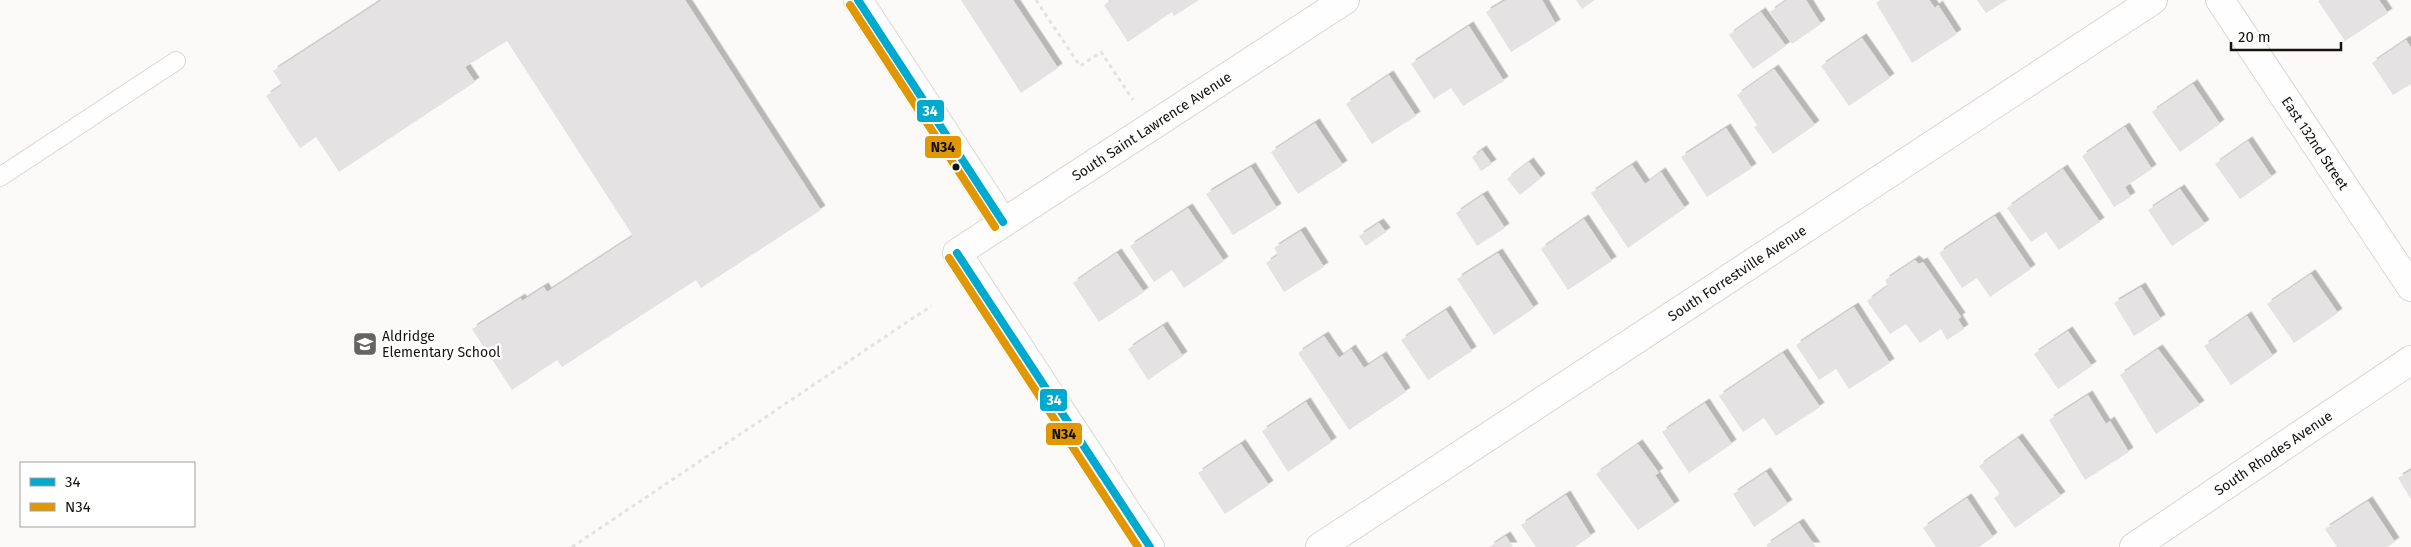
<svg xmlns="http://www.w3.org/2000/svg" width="2411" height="547" viewBox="0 0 2411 547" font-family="'Fira Sans',sans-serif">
	<defs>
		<filter id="shadow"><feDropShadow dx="4.5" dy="-4.5" stdDeviation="0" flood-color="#0004"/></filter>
	</defs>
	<rect width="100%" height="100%" fill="#fcfaf8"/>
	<!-- building -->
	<path fill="#e5e2e3" filter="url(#shadow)" d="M 382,0 L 685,0 L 821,210 L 701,288 L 696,280 L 562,367 L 557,360 L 512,390 L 472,329 L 521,298 L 522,301 L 544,287 L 547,292 L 633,236 L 507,41 L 465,67 L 475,82 L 339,172 L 316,137 L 300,148 L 266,96 L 282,85 L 273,71 Z
		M 961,0 L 1013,0 L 1058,68 L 1021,93 Z
		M 1111,0 L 1199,0 L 1174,16 L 1172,12 L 1128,42 L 1104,5 Z
		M 1506,0 L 1542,0 L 1556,24 L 1511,52 L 1486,12 Z
		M 1576,0 L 1595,0 L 1582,9 Z
		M 1787,0 L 1806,0 L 1821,24 L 1792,44 L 1770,12 Z
		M 1880,0 L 1929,0 L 1935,8 L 1938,5 L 1957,34 L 1912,63 L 1876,3 Z
		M 1977,0 L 2007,0 L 1986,13 Z
		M 2320,0 L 2379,0 L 2388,13 L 2345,41 L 2318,1 Z
		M 1761,12 L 1786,46 L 1753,69 L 1729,35 Z
		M 1469,26 L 1504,81 L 1463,106 L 1451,88 L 1434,99 L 1411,64 Z
		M 1862,38 L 1890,78 L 1849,106 L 1821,66 Z
		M 2406,40 L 2411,48 L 2411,84 L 2393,95 L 2372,63 Z
		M 1774,69 L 1815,125 L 1773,154 L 1754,127 L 1757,125 L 1737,95 Z
		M 1389,75 L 1416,116 L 1372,144 L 1346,104 Z
		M 2193,84 L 2220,124 L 2180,152 L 2152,112 Z
		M 1315,123 L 1343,165 L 1298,194 L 1271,152 Z
		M 2125,127 L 2152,169 L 2125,187 L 2131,197 L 2114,207 L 2082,156 Z
		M 1726,128 L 1752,168 L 1707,197 L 1681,157 Z
		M 2248,141 L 2272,177 L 2240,199 L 2215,164 Z
		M 1482,150 L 1492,164 L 1481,171 L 1472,157 Z
		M 1529,162 L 1541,178 L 1520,195 L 1507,179 Z
		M 1632,165 L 1645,184 L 1661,172 L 1685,208 L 1628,248 L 1591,193 Z
		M 1251,167 L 1277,208 L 1233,235 L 1206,194 Z
		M 2063,169 L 2100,222 L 2059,250 L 2046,232 L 2031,242 L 2007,208 Z
		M 2180,189 L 2205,224 L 2172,246 L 2148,210 Z
		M 1483,195 L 1505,228 L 1477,246 L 1456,213 Z
		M 1188,208 L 1224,261 L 1184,288 L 1172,270 L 1154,282 L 1130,246 Z
		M 1995,216 L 2031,269 L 1990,297 L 1977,278 L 1962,288 L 1939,253 Z
		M 1584,219 L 1612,261 L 1568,290 L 1541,249 Z
		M 1379,223 L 1386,232 L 1366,246 L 1359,236 Z
		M 1301,231 L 1324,267 L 1284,292 L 1266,263 L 1278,255 L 1274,248 Z
		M 1117,253 L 1144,292 L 1099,322 L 1073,283 Z
		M 1498,253 L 1534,308 L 1494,335 L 1457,279 Z
		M 1915,260 L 1919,264 L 1923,262 L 1961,317 L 1958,319 L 1964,329 L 1947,340 L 1941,329 L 1920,343 L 1906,324 L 1890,334 L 1867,301 L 1888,286 L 1885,280 Z
		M 2311,274 L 2338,313 L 2294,343 L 2267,304 Z
		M 2141,287 L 2161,319 L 2134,336 L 2114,303 Z
		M 1854,307 L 1890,363 L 1849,389 L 1836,369 L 1819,380 L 1796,345 Z
		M 1446,310 L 1472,351 L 1428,380 L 1401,340 Z
		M 2247,316 L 2273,356 L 2231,385 L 2204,346 Z
		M 1163,326 L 1183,356 L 1148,380 L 1128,349 Z
		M 2068,331 L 2092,366 L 2058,389 L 2034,354 Z
		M 1324,336 L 1339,358 L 1351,349 L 1364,368 L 1382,356 L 1406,392 L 1349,430 L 1298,353 Z
		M 2158,349 L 2200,405 L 2156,434 L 2120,375 Z
		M 1783,353 L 1820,407 L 1776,436 L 1764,418 L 1743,432 L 1719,396 Z
		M 2088,395 L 2106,424 L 2110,421 L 2129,452 L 2085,480 L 2049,420 Z
		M 1306,402 L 1332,442 L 1288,472 L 1262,431 Z
		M 1705,403 L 1732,444 L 1689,473 L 1662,432 Z
		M 2018,438 L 2061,496 L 2015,528 L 1994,498 L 2000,494 L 1979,466 Z
		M 1241,444 L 1269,485 L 1225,514 L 1198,473 Z
		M 1638,444 L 1659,473 L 1655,475 L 1675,505 L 1638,530 L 1596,474 Z
		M 2411,470 L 2411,499 L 2398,478 Z
		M 1766,472 L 1788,504 L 1754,527 L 1733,494 Z
		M 1566,495 L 1591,536 L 1575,547 L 1536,547 L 1521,525 Z
		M 1967,498 L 1993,537 L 1979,547 L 1936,547 L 1923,528 Z
		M 2368,501 L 2395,542 L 2387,547 L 2337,547 L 2325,529 Z
		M 1799,523 L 1816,547 L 1768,547 L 1766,545 Z
		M 1506,536 L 1513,547 L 1489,547 Z"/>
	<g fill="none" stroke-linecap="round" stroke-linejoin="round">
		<defs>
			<path id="service" d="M 0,177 L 176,61"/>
			<g id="minor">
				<path d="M 858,0 L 1003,222"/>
				<path id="s1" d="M 2220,0 L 2411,287"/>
				<path id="s2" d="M 1150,547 L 957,253 L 1345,0"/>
				<path id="s3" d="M 1320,547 L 2153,0"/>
				<path id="s4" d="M 2134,547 L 2411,360"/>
			</g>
		</defs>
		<!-- service casing -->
		<use href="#service" stroke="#dad7d4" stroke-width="20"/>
		<!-- minor casing -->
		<use href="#minor" stroke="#dad7d4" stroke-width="30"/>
		<!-- path -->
		<path stroke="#e2e2e1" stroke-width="3" stroke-dasharray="4 4" stroke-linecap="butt" d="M 1036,0 L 1080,66 L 1101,52 L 1133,100
			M 572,547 L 931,306"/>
		<!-- service -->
		<use href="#service" stroke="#fffefe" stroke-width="18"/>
		<!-- minor -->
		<use href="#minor" stroke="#fffefe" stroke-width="28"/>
		<defs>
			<path id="bus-1" d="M 858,0 L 1003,222
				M 957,253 L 1150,547"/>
			<path id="bus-2" d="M 850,5 L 995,227
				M 949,258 L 1138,547"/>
		</defs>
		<!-- bus-1 casing -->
		<use href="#bus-1" stroke="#fff" stroke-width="11"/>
		<!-- bus-2 casing -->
		<use href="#bus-2" stroke="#fff" stroke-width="11"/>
		<!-- bus-1 -->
		<use href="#bus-1" stroke="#00a9ce" stroke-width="8"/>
		<!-- bus-2 -->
		<use href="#bus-2" stroke="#e09702" stroke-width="8"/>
	</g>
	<!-- icons -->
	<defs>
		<symbol id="school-square" viewBox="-11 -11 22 22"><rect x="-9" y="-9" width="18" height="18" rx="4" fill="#666461" stroke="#fff"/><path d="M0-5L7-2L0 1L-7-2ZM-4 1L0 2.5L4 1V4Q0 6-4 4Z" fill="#fff"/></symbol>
	</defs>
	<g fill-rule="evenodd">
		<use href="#school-square" x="351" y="330" width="28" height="28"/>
	</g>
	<!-- markers -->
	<circle fill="#15130f" stroke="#fff" stroke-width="2" cx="956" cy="167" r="4.5"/>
	<g text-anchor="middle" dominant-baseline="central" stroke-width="5" stroke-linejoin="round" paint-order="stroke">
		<!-- street labels -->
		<g font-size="14" fill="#15130f" stroke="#fff">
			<text stroke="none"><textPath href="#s2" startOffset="584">South Saint Lawrence Avenue</textPath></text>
			<text stroke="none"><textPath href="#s1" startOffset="172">East 132nd Street</textPath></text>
			<text stroke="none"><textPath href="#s3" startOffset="499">South Forrestville Avenue</textPath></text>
			<text stroke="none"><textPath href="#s4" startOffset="168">South Rhodes Avenue</textPath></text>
		</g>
		<!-- poi labels -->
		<g font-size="14" fill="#15130f" stroke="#fff" text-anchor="start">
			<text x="382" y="336">Aldridge<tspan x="382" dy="16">Elementary School</tspan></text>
		</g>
	</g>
	<g stroke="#fff" stroke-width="2">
		<rect x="916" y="99" width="29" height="24" rx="5" fill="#00a9ce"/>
		<rect x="924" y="135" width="38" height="24" rx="5" fill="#e09702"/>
		<rect x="1039" y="388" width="29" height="24" rx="5" fill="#00a9ce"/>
		<rect x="1045" y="422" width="38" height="24" rx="5" fill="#e09702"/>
	</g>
	<g font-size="14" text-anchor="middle" font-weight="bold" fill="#fff">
		<text x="930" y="116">34</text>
		<text x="1054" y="405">34</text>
	</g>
	<g font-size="14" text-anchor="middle" font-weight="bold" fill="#111">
		<text x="943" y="152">N34</text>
		<text x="1064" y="439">N34</text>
	</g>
	<!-- legend -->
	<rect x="20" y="462" width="175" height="65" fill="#ffffff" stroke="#a1a19f"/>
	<rect x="30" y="478" width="25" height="8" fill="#00a9ce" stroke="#a1a19f"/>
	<text x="65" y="487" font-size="15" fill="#15130f">34</text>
	<rect x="30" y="503" width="25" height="8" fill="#e09702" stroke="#a1a19f"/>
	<text x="65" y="512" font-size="15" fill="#15130f">N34</text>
	<!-- scale -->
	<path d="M2231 42v8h110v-8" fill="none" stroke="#15130f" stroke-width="2.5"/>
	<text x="2238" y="42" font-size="15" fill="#15130f" stroke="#ffffff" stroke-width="4" paint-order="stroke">20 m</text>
</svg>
